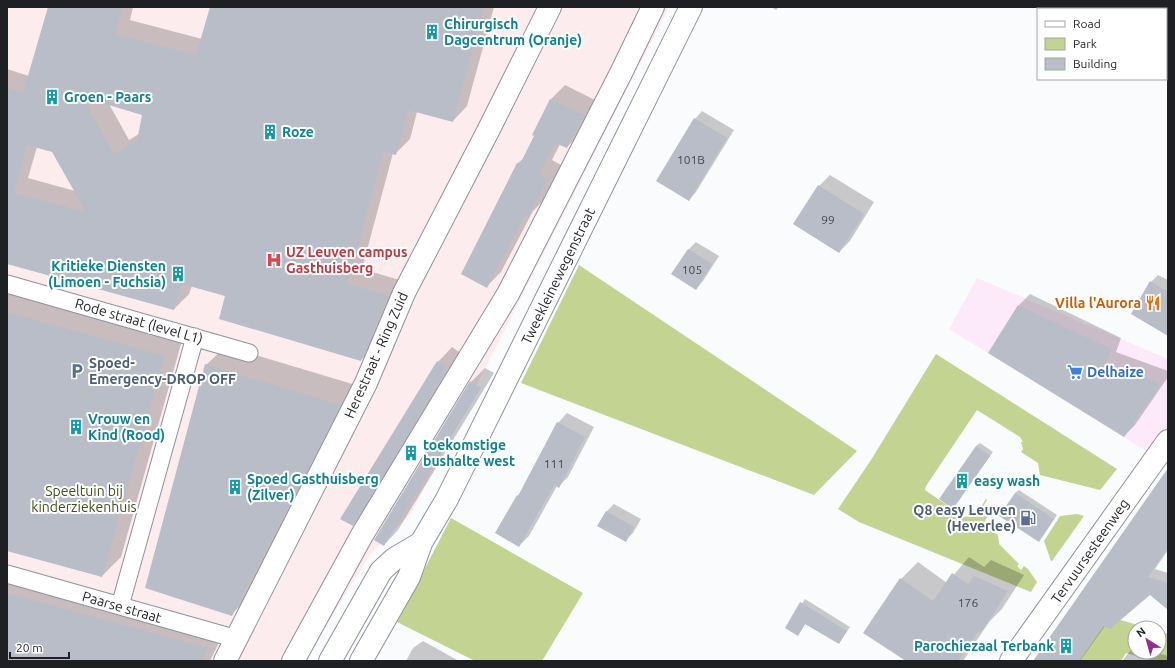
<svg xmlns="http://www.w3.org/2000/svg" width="1175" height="668" viewBox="0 0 1175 668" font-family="Ubuntu,sans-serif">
	<rect width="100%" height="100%" fill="#fafbfd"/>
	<!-- commercial -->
	<path fill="#fceafb" d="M 977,278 L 1168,359 L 1168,441 L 1156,457 L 949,329 Z"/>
	<!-- medical -->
	<path fill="#fcecee" d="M 7,7 L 669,7 L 412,512 L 370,555 L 304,661 L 7,661 Z"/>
	<!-- green -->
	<path fill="#c2d392" d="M 579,265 L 857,451 L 814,495 L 521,383 Z
		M 936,354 L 1117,469 L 1100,490 L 1040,475 L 1038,463 L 1021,452 L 1023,449 L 1021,442 L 1023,442 L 1020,437 L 977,410 L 926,486 L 925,490 L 964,517 L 975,516 L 986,499 L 987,500 L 981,510 L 988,515 L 983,525 L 998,535 L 999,544 L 1019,564 L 1017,566 L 1021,570 L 1024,566 L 1028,569 L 1037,582 L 1031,592 L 859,522 L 838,509 L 871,460 Z
		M 1077,514 L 1084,516 L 1052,561 L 1051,561 L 1044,541 L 1060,516 Z
		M 451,518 L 583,593 L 542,661 L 475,661 L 397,622 Z
		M 1110,617 L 1148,628 L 1135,628 L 1135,652 L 1159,652 L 1159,631 L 1168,634 L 1168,661 L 1153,661 L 1126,653 L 1121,661 L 1079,661 Z"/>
	<!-- shadow -->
	<path fill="#0003" fill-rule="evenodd" d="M 49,7 L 133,7 L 130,20 L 202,39 L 211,7 L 494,7 L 467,106 L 453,121 L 417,112 L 410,139 L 395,154 L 393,153 L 362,269 L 403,281 L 376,345 L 361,360 L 226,295 L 192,286 L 189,294 L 174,309 L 7,263 L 7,69 L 29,76 ZM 109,104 L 143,115 L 139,134 L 129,140 ZM 37,147 L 52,151 L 75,191 L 28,178 Z
		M 771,7 L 779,7 L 776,10 Z
		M 565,85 L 597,101 L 581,133 L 567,147 L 560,144 L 552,160 L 561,165 L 542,202 L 533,211 L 501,272 L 487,286 L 462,274 L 518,163 L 525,157 L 551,99 Z
		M 702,111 L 734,130 L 696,192 L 689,200 L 695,119 Z
		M 830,175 L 874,202 L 850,241 L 839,252 L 794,224 L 819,186 Z
		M 696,242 L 719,256 L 703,281 L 696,289 L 673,274 L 689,249 Z
		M 1158,275 L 1168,280 L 1168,328 L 1151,282 Z
		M 7,288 L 183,337 L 121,557 L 102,576 L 7,550 Z
		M 1030,294 L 1121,338 L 1116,352 L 1168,371 L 1168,377 L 1135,425 L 1124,436 L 1019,305 Z
		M 226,346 L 359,386 L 251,595 L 232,614 L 206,365 Z
		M 452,347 L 462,354 L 367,511 L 352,525 L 438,362 Z
		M 485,368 L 494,373 L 398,530 L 384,545 L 471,382 Z
		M 567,413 L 594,427 L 568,477 L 558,487 L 557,486 L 529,536 L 519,546 L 517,496 L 522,492 L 558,423 Z
		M 980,443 L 993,452 L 953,508 L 976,446 Z
		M 1168,470 L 1168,550 L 1155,569 L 1168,573 L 1168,605 L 1150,594 L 1105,626 L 1080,661 L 1037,661 Z
		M 1019,490 L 1057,515 L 1042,537 L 1015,493 Z
		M 614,504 L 641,519 L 633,533 L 626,540 L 606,512 Z
		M 969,557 L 984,567 L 991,560 L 1024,575 L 1002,609 L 989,622 L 963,661 L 906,661 L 865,633 L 901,579 L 918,562 L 947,583 Z
		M 7,578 L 226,628 L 210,661 L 7,661 Z
		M 805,599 L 850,627 L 839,643 L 806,623 L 798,635 L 786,628 Z
		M 423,641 L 459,661 L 406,661 L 413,648 Z
		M 1134,646 L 1135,652 L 1154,652 L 1168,656 L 1168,661 L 1122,661 Z"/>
	<!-- building -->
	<path fill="#b9bdc8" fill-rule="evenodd" d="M 48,7 L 123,7 L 115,34 L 196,55 L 210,7 L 484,7 L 453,122 L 408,110 L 396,155 L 383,152 L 348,284 L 389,296 L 361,361 L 219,319 L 225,296 L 182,284 L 174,310 L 7,264 L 7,88 L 23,93 ZM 82,97 L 142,115 L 137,141 L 114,154 ZM 27,145 L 52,152 L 86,212 L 14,193 Z
		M 550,99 L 584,115 L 567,148 L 555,143 L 539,174 L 548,179 L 528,217 L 525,215 L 487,288 L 461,274 L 517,163 L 520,164 L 534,136 L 532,135 Z
		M 694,118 L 727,138 L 689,201 L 656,181 Z
		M 818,185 L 864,214 L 839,253 L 793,224 Z
		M 688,249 L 712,264 L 696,290 L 671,274 Z
		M 1150,281 L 1168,292 L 1168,336 L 1131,314 Z
		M 1018,305 L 1111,349 L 1106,363 L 1161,384 L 1124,437 L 988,353 Z
		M 7,312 L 165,356 L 102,577 L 7,551 Z
		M 437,361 L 448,368 L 353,526 L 340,519 Z
		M 205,364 L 341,405 L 232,616 L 145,588 Z
		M 470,381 L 481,388 L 384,546 L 374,540 Z
		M 557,422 L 585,437 L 559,488 L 554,485 L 519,547 L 495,533 L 517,495 L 518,496 Z
		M 976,446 L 990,456 L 953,509 L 939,499 Z
		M 1168,468 L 1168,548 L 1148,577 L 1168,583 L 1168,610 L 1150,595 L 1110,629 L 1103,626 L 1079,661 L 1033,661 Z
		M 1015,493 L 1054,519 L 1039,542 L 999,516 Z
		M 606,511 L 634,527 L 626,542 L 597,526 Z
		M 952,573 L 968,584 L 974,576 L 1008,591 L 985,627 L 979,633 L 978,632 L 958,661 L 906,661 L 863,633 L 900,578 L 933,601 Z
		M 7,593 L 208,648 L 201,661 L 7,661 Z
		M 800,602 L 847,631 L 839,644 L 805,624 L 798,636 L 785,628 Z"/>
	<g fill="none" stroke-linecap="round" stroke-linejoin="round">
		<defs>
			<path id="pedestrian" d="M 7,284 L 249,353
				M 7,574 L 237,639
				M 120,606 L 195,337"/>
			<path id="minor" d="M 225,661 L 366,383 L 404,293 L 488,131 L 550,7
				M 293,661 L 362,535 L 508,294 L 621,73 L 653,7
				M 330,661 L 381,571 L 394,559 L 421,543
				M 361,661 L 409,577 L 421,543 L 447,499 L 691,7"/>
			<path id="primary" d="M 1011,661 L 1168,441"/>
		</defs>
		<!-- pedestrian casing -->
		<use href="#pedestrian" stroke="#8f929d" stroke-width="19"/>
		<!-- minor casing -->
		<use href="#minor" stroke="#8f929d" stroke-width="24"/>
		<!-- primary casing -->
		<use href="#primary" stroke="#8f929d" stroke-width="24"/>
		<!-- pedestrian -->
		<use href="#pedestrian" stroke="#fff" stroke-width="17"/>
		<!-- minor -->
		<use href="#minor" stroke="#fff" stroke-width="22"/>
		<!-- primary -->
		<use href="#primary" stroke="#fff" stroke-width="22"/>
	</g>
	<!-- icons -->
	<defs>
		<symbol id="building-bare" viewBox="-9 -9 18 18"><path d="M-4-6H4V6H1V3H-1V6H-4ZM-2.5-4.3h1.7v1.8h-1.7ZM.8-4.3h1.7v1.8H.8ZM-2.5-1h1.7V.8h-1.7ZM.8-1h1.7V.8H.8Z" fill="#0f9aa8" stroke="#fff" stroke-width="2.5" paint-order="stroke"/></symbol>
		<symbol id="hospital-bare" viewBox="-9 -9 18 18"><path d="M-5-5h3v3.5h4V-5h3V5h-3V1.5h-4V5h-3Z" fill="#e0444e" stroke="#fff" stroke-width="2.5" paint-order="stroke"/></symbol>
		<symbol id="restaurant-bare" viewBox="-9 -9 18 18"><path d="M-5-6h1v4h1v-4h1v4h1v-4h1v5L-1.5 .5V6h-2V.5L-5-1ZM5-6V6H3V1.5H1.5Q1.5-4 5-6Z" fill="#e8710a" stroke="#fff" stroke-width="2.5" paint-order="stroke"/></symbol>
		<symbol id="parking-bare" viewBox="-9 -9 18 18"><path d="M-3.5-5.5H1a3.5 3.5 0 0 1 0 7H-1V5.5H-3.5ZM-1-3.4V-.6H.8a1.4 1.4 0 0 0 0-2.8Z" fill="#5c6f8a" stroke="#fff" stroke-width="2.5" paint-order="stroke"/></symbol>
		<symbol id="supermarket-bare" viewBox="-9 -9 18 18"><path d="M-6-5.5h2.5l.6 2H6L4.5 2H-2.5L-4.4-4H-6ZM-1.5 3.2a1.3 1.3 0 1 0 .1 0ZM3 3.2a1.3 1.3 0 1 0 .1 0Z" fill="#3f7fe0" stroke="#fff" stroke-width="2.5" paint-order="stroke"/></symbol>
		<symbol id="fuel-bare" viewBox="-9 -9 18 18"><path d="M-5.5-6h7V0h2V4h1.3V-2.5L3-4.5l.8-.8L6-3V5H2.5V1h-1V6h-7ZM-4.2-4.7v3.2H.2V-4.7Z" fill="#5c6f8a" stroke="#fff" stroke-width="2.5" paint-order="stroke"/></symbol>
	</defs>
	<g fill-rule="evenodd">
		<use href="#building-bare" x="421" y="21" width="22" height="22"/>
		<use href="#building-bare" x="41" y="86" width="22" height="22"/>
		<use href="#building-bare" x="259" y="121" width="22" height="22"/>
		<use href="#hospital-bare" x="263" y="249" width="22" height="22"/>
		<use href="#building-bare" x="167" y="263" width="22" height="22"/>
		<use href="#restaurant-bare" x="1142" y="292" width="22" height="22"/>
		<use href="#parking-bare" x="66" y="360" width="22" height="22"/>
		<use href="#supermarket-bare" x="1064" y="361" width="22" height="22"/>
		<use href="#building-bare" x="65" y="416" width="22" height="22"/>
		<use href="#building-bare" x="400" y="442" width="22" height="22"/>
		<use href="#building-bare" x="951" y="470" width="22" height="22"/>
		<use href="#building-bare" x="224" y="476" width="22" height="22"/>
		<use href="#fuel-bare" x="1017" y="507" width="22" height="22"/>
		<use href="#building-bare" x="1055" y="635" width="22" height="22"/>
	</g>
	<g text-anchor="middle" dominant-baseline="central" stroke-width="4" stroke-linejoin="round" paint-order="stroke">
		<!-- number labels -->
		<g font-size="12" fill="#46474d">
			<text x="691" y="159">101B</text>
			<text x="828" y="219">99</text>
			<text x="692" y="269">105</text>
			<text x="554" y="463">111</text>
			<text x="968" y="602">176</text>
		</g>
		<!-- culture labels -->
		<g font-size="14" font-weight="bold" fill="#0d838f" stroke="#fff" text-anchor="start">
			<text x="444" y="24">Chirurgisch<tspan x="444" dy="16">Dagcentrum (Oranje)</tspan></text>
			<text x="64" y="97">Groen - Paars</text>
			<text x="282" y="132">Roze</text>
			<text x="166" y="266" text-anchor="end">Kritieke Diensten<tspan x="166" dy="16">(Limoen - Fuchsia)</tspan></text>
			<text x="88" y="419">Vrouw en<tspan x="88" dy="16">Kind (Rood)</tspan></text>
			<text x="423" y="445">toekomstige<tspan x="423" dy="16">bushalte west</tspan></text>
			<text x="247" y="479">Spoed Gasthuisberg<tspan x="247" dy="16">(Zilver)</tspan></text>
			<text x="974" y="481">easy wash</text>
			<text x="1054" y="646" text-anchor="end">Parochiezaal Terbank</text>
		</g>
		<!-- health labels -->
		<g font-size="14" font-weight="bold" fill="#be3a42" stroke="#fff" text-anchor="start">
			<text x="286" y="252">UZ Leuven campus<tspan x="286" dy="16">Gasthuisberg</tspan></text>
		</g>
		<!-- street labels -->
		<g font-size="14" fill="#1f2024" stroke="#fff">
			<text transform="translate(558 276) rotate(-64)">Tweekleinewegenstraat</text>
			<text transform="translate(139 321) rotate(16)">Rode straat (level L1)</text>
			<text transform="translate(376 355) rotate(-66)">Herestraat - Ring Zuid</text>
			<text transform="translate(1090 551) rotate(-55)">Tervuursesteenweg</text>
			<text transform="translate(122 607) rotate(16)">Paarse straat</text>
		</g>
		<!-- food labels -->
		<g font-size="14" font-weight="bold" fill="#c56008" stroke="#fff" text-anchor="end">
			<text x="1141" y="303">Villa l'Aurora</text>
		</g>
		<!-- service labels -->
		<g font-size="14" font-weight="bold" fill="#4e5e75" stroke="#fff" text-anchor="start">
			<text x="89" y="363">Spoed-<tspan x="89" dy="16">Emergency-DROP OFF</tspan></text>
			<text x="1016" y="510" text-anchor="end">Q8 easy Leuven<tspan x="1016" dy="16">(Heverlee)</tspan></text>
		</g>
		<!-- shop labels -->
		<g font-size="14" font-weight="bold" fill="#366cbe" stroke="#fff" text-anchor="start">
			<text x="1087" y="372">Delhaize</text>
		</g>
		<!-- park labels -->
		<g font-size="14" fill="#444f19" stroke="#fff">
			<text x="84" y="491">Speeltuin bij<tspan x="84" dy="16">kinderziekenhuis</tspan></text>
		</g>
	</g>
	<!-- border -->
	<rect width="1175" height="668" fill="none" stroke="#1f2024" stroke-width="16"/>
	<!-- legend -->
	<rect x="1037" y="8" width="130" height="72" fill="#ffffff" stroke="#a5a6a7"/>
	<rect x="1045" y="21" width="20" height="6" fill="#ffffff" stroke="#a5a6a7"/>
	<text x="1073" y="28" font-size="12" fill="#1f2024">Road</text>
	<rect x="1045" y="38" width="20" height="12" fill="#c2d392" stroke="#a5a6a7"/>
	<text x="1073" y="48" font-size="12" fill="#1f2024">Park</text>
	<rect x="1045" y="58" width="20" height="12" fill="#b9bdc8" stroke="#a5a6a7"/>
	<text x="1073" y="68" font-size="12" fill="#1f2024">Building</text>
	<!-- north arrow -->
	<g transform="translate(1147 640) rotate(323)"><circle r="19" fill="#ffffff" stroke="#a5a6a7"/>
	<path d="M0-3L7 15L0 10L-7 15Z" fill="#982b8d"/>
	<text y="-6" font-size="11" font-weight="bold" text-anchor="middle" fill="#1f2024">N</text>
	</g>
	<!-- scale -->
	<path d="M10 652v6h59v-6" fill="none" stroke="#1f2024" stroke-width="2"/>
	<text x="16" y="652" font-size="12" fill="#1f2024" stroke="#ffffff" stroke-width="3" paint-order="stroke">20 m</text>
</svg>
